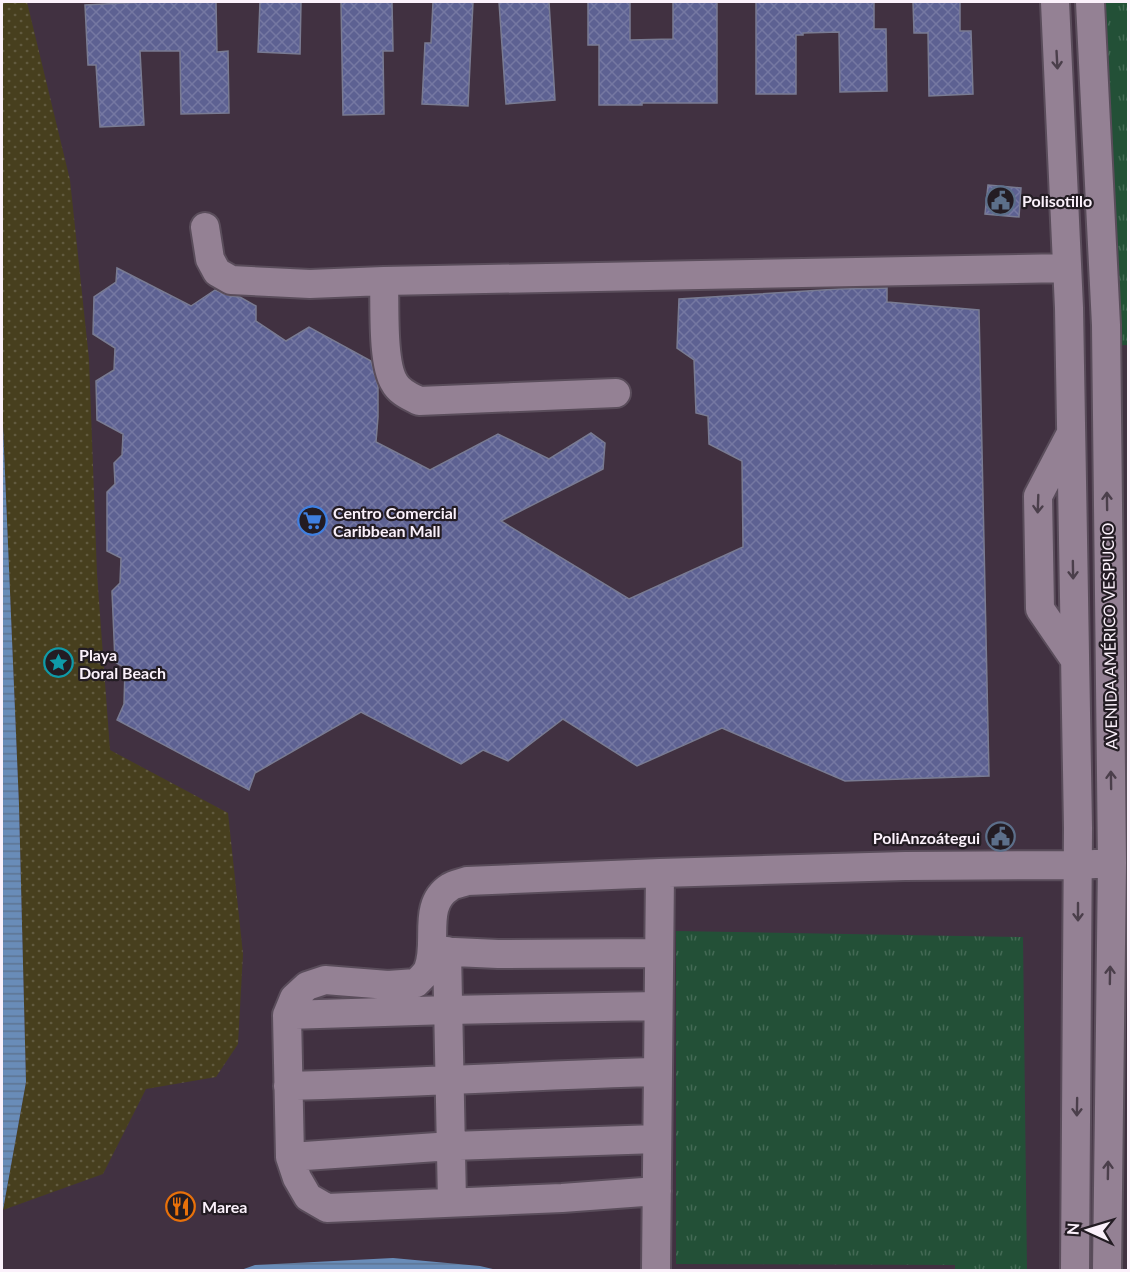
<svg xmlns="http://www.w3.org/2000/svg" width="1130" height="1272" viewBox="0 0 1130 1272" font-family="Lato,sans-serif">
	<defs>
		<pattern id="grass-tufts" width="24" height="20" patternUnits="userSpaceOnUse" patternTransform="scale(1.5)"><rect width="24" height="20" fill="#235037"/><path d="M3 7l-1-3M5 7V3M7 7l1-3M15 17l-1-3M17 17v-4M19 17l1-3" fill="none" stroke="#446a55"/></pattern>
		<pattern id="sand-dots" width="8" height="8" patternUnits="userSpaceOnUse" patternTransform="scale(1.5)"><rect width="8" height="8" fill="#473f1e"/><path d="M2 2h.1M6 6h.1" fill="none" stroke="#625b40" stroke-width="1.8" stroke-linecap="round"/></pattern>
		<pattern id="water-rules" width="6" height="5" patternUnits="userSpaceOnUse" patternTransform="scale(1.5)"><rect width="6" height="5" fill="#698cb8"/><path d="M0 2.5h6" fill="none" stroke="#5e7492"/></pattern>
		<pattern id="building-cross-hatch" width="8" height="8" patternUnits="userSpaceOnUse" patternTransform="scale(1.5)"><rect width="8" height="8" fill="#5d6192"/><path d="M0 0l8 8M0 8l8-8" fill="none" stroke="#7578a2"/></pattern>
	</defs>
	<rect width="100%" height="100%" fill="#413141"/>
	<!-- grass -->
	<path fill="url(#grass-tufts)" d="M 1090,2 L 1128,2 L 1128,345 L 1106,346 Z
		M 676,931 L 1023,937 L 1027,1270 L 955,1270 L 955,1265 L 676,1264 Z"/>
	<!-- sand -->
	<path fill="url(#sand-dots)" d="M 2,2 L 27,2 L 70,180 L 89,359 L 97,574 L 110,750 L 228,813 L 243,954 L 238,1044 L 216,1077 L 146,1089 L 103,1174 L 3,1210 L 26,1082 L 19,805 L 2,402 Z"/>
	<!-- water -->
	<path fill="url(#water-rules)" d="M 2,402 L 19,805 L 26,1082 L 3,1210 L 2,1211 Z
		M 393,1258 L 480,1266 L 497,1270 L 241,1270 L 255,1265 Z"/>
	<!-- building -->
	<path fill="url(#building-cross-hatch)" stroke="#797b92" stroke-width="1.5" d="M 144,2 L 216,2 L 217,52 L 228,51 L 229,113 L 181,114 L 180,51 L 140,51 L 144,125 L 100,127 L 96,65 L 88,65 L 85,5 Z
		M 260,2 L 301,2 L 300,54 L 258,52 Z
		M 341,2 L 392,2 L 393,51 L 383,51 L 384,114 L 343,115 Z
		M 433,2 L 473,2 L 468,106 L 422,104 L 425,43 L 431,43 Z
		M 499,2 L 549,2 L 555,100 L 506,104 Z
		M 588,2 L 630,2 L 630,40 L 673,39 L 673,2 L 717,2 L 717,103 L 642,103 L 642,105 L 599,105 L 599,45 L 588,45 Z
		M 756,2 L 874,2 L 874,29 L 886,29 L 887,91 L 840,92 L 839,32 L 803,33 L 803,35 L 796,35 L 796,94 L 756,94 Z
		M 913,2 L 960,2 L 960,31 L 971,31 L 973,94 L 929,96 L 928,33 L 914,33 Z
		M 988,185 L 1021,188 L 1019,217 L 985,214 Z
		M 117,268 L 191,306 L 215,290 L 230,296 L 240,297 L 256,306 L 256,321 L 286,341 L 309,327 L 371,361 L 378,386 L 378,417 L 376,442 L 430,470 L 498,434 L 549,459 L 591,433 L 605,443 L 603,469 L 501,521 L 629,599 L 743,547 L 742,461 L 709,444 L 708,416 L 696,413 L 694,360 L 677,348 L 679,299 L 839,289 L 887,288 L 887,302 L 979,310 L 989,776 L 845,781 L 722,728 L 637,766 L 563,719 L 508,761 L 483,750 L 461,764 L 361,712 L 255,773 L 249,790 L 117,720 L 124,704 L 125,668 L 115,662 L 112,591 L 120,583 L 121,558 L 107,551 L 107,492 L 115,484 L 114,463 L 122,455 L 123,434 L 97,420 L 96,381 L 114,370 L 115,348 L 93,334 L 94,297 L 116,282 Z"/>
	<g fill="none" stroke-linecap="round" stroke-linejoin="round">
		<defs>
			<path id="minor" d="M 1055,2 L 1069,308 L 1078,828 L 1075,1270
				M 1090,2 L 1106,325 L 1112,863 L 1107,1270
				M 205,227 L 210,259 L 217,272 L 231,280 L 310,284 L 384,281 L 1067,268
				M 384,281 C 385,306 382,362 394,382 C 399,392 409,396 419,401 L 616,393
				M 1070,435 L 1038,496 L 1040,609 L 1075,660
				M 433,951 L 498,954 L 659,953
				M 447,951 L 452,1202
				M 287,1015 L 449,1010 L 658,1006
				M 288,1086 C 412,1083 535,1075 658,1072
				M 290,1157 L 452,1146 L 657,1139
				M 657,1191 L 562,1198 L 327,1208 L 308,1197 L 297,1178 L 290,1157 L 287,1015 L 294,998 L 307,986 L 325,980 L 388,985 L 416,983 C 420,979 426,974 428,969 C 439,943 421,905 450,887 C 454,884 462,883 467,881 L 660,873 L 905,866 L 1078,865 L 1112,863
				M 656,1270 L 660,873"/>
		</defs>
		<!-- minor casing -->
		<use href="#minor" stroke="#5a4d5b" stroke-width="32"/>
		<!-- minor -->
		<use href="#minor" stroke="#948194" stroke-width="28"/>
	</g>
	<!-- one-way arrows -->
	<defs><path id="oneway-shaft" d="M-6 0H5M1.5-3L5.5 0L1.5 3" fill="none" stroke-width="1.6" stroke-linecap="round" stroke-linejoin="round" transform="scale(1.5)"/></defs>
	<g stroke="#4b3f4b">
		<use href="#oneway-shaft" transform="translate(1057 60) rotate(87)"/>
		<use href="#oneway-shaft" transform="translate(1107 501) rotate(-91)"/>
		<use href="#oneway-shaft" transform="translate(1038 504) rotate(92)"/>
		<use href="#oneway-shaft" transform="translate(1073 570) rotate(89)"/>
		<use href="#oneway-shaft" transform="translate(1111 780) rotate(-91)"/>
		<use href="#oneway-shaft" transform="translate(1078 912) rotate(90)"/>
		<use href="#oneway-shaft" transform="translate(1110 975) rotate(-89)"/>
		<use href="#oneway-shaft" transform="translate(1077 1107) rotate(91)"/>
		<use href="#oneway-shaft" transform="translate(1108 1170) rotate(-89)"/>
	</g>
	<!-- icons -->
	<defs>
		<symbol id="civic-ring" viewBox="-11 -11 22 22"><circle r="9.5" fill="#231c23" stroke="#5c6f8a" stroke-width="1.5"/><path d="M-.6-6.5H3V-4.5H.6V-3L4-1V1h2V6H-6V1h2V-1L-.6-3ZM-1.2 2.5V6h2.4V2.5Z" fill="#5c6f8a"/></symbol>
		<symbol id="supermarket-ring" viewBox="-11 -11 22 22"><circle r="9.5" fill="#231c23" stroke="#3f7fe0" stroke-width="1.5"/><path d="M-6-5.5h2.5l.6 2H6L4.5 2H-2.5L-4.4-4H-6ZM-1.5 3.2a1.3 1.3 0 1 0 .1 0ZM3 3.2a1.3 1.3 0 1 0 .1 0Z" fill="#3f7fe0"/></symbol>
		<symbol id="sight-ring" viewBox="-11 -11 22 22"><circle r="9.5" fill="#231c23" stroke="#0f9aa8" stroke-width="1.5"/><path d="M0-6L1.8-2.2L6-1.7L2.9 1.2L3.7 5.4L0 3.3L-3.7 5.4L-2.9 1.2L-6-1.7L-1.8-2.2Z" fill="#0f9aa8"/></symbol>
		<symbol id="restaurant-ring" viewBox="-11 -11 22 22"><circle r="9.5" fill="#231c23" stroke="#e8710a" stroke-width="1.5"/><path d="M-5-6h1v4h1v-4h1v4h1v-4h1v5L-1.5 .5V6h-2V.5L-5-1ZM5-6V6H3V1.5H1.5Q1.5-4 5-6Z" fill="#e8710a"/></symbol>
	</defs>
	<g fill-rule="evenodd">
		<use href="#civic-ring" x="984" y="184" width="33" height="33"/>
		<use href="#supermarket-ring" x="296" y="504" width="33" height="33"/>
		<use href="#sight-ring" x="42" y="646" width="33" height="33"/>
		<use href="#civic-ring" x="984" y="820" width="33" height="33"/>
		<use href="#restaurant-ring" x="164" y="1190" width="33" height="33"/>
	</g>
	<g text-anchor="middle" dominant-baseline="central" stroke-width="4.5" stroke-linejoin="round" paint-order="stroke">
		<!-- poi labels -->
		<g font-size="16" font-weight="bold" fill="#fbf1fb" stroke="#231c23" text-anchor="start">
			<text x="1022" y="200">Polisotillo</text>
			<text x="333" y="512">Centro Comercial<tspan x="333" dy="18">Caribbean Mall</tspan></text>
			<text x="79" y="654">Playa<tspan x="79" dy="18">Doral Beach</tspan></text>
			<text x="980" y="837" text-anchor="end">PoliAnzoátegui</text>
			<text x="202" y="1206">Marea</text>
		</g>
		<!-- street labels -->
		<g font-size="16" fill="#fbf1fb" stroke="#231c23">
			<text transform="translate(1109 636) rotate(-91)">AVENIDA AMÉRICO VESPUCIO</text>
		</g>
	</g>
	<!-- border -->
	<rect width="1130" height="1272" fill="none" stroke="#fbf1fb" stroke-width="6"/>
	<!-- north arrow -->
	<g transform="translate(1088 1230) rotate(274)" stroke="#231c23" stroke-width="4.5" paint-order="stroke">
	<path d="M0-4.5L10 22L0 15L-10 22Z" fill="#fbf1fb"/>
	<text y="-9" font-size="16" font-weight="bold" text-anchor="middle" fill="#fbf1fb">N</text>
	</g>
</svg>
